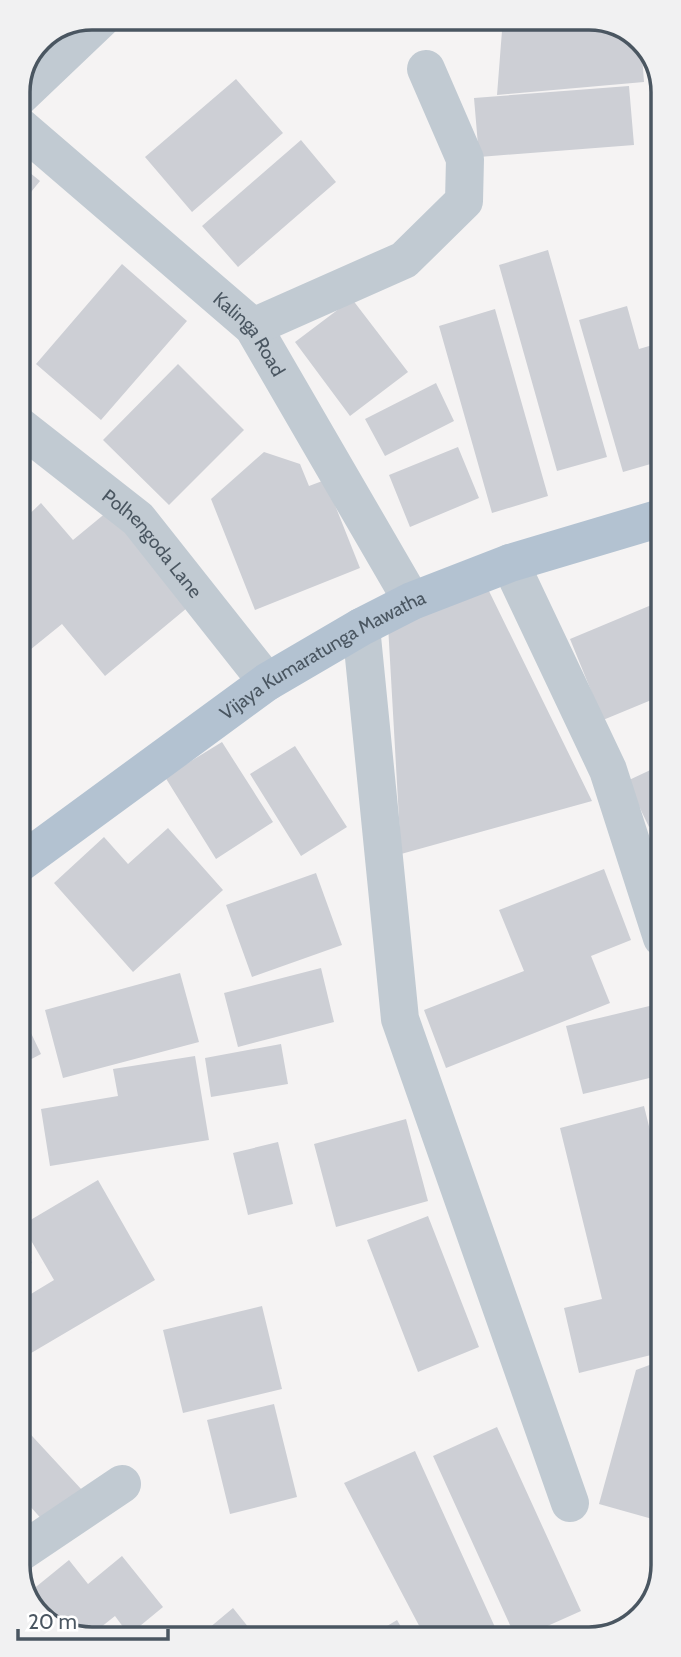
<svg xmlns="http://www.w3.org/2000/svg" width="681" height="1657" viewBox="0 0 681 1657" font-family="Cabin,sans-serif">
	<rect width="100%" height="100%" fill="#f5f3f3"/>
	<!-- building -->
	<path fill="#cdcfd5" d="M 503,18 L 594,18 L 635,33 L 641,42 L 644,82 L 497,95 Z
		M 236,79 L 283,133 L 192,212 L 145,157 Z
		M 629,86 L 634,145 L 479,157 L 474,98 Z
		M 301,140 L 336,182 L 238,267 L 202,226 Z
		M 18,163 L 40,181 L 18,208 Z
		M 548,250 L 607,457 L 557,471 L 499,265 Z
		M 122,264 L 187,321 L 101,420 L 36,364 Z
		M 352,299 L 408,372 L 350,416 L 295,342 Z
		M 627,306 L 639,349 L 656,344 L 660,361 L 661,461 L 623,472 L 579,320 Z
		M 495,309 L 548,496 L 492,513 L 439,326 Z
		M 178,364 L 244,430 L 169,505 L 103,440 Z
		M 436,383 L 454,421 L 385,456 L 365,419 Z
		M 458,447 L 479,498 L 410,527 L 389,475 Z
		M 264,452 L 300,464 L 309,486 L 325,480 L 360,568 L 255,610 L 211,499 Z
		M 41,503 L 73,540 L 113,507 L 193,603 L 105,676 L 62,624 L 20,658 L 19,657 L 19,524 Z
		M 487,587 L 592,801 L 401,854 L 388,625 Z
		M 661,601 L 661,696 L 603,720 L 570,639 Z
		M 222,742 L 273,822 L 216,859 L 165,777 Z
		M 295,746 L 347,827 L 301,856 L 250,774 Z
		M 661,765 L 662,820 L 649,827 L 627,781 Z
		M 168,828 L 223,890 L 133,972 L 54,883 L 104,837 L 128,864 Z
		M 604,869 L 631,940 L 591,956 L 610,1003 L 446,1068 L 424,1010 L 524,971 L 499,910 Z
		M 316,873 L 342,945 L 252,977 L 226,905 Z
		M 321,968 L 334,1022 L 238,1047 L 224,993 Z
		M 180,973 L 199,1042 L 63,1078 L 45,1010 Z
		M 662,1003 L 662,1075 L 583,1094 L 566,1026 Z
		M 20,1010 L 41,1054 L 20,1065 Z
		M 281,1044 L 288,1084 L 211,1097 L 205,1058 Z
		M 195,1056 L 209,1140 L 50,1166 L 41,1109 L 118,1096 L 113,1069 Z
		M 644,1106 L 663,1183 L 663,1352 L 579,1373 L 564,1308 L 602,1299 L 560,1128 Z
		M 406,1119 L 428,1201 L 336,1227 L 314,1144 Z
		M 278,1142 L 293,1204 L 248,1215 L 233,1153 Z
		M 98,1180 L 155,1280 L 21,1359 L 21,1300 L 54,1280 L 22,1225 Z
		M 428,1216 L 479,1347 L 418,1372 L 367,1240 Z
		M 20,1236 L 32,1263 L 21,1268 L 20,1248 Z
		M 262,1306 L 282,1389 L 183,1413 L 163,1330 Z
		M 663,1360 L 663,1522 L 599,1504 L 636,1370 Z
		M 274,1404 L 297,1497 L 230,1514 L 207,1420 Z
		M 21,1424 L 82,1490 L 45,1523 L 21,1496 Z
		M 497,1427 L 581,1611 L 525,1636 L 515,1636 L 433,1456 Z
		M 415,1451 L 499,1636 L 425,1637 L 344,1483 Z
		M 122,1556 L 163,1607 L 129,1635 L 115,1616 L 86,1639 L 46,1624 L 26,1595 L 69,1560 L 88,1584 Z
		M 233,1608 L 257,1638 L 196,1639 Z
		M 397,1620 L 407,1637 L 369,1637 Z"/>
	<g fill="none" stroke-linecap="round" stroke-linejoin="round">
		<!-- minor -->
		<g stroke="#c1cad2" stroke-width="38">
			<path d="M 18,98 L 102,18"/>
			<path id="s1" d="M 18,125 L 253,327 L 412,601"/>
			<path d="M 253,327 L 404,260 L 464,201 L 465,159 L 426,69"/>
			<path id="s2" d="M 18,425 L 138,519 L 267,682"/>
			<path d="M 510,563 L 608,770 L 662,938"/>
			<path d="M 361,627 L 400,1019 L 570,1503"/>
			<path d="M 21,1552 L 122,1484"/>
		</g>
		<!-- major -->
		<path stroke="#b3c2d1" stroke-width="38" id="s3" d="M 20,863 L 267,682 L 361,627 L 412,601 L 510,563 L 661,518"/>
	</g>
	<g text-anchor="middle" dominant-baseline="central" stroke-width="5" stroke-linejoin="round" paint-order="stroke">
		<!-- street labels -->
		<g font-size="19" fill="#4a5661" stroke="#fff">
			<text stroke="none"><textPath href="#s1" startOffset="313">Kalinga Road</textPath></text>
			<text stroke="none"><textPath href="#s2" startOffset="180">Polhengoda Lane</textPath></text>
			<text stroke="none"><textPath href="#s3" startOffset="368">Vijaya Kumaratunga Mawatha</textPath></text>
		</g>
	</g>
	<!-- crop -->
	<path d="M0 0H681V1657H0ZM92 30H589A62 62 0 0 1 651 92V1565A62 62 0 0 1 589 1627H92A62 62 0 0 1 30 1565V92A62 62 0 0 1 92 30Z" fill="#f1f1f2" fill-rule="evenodd"/>
	<path fill="none" stroke="#4a5661" stroke-width="3.5" d="M92 30H589A62 62 0 0 1 651 92V1565A62 62 0 0 1 589 1627H92A62 62 0 0 1 30 1565V92A62 62 0 0 1 92 30Z"/>
	<!-- scale -->
	<path d="M18 1629v10h150v-10" fill="none" stroke="#4a5661" stroke-width="3.5"/>
	<text x="28" y="1629" font-size="21" fill="#4a5661" stroke="#ffffff" stroke-width="5" paint-order="stroke">20 m</text>
</svg>
